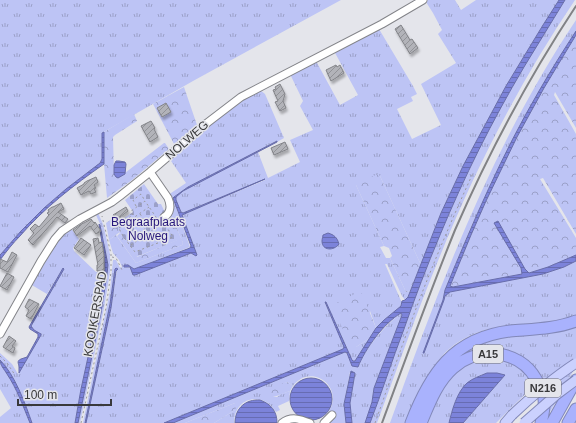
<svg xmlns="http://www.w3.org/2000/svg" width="576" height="423" viewBox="0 0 576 423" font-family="Arial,sans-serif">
	<defs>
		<pattern id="grass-tufts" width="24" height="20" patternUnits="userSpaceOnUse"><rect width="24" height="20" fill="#bdc4f5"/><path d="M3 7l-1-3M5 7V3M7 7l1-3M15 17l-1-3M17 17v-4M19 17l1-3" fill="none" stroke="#9ba0c8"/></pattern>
		<pattern id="forest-crowns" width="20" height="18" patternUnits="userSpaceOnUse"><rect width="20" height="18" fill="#bdc4f5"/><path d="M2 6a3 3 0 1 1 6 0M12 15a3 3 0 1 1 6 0" fill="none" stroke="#9ba0c8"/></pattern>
		<pattern id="cemetery-stones" width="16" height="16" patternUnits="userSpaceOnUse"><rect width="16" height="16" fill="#bdc4f5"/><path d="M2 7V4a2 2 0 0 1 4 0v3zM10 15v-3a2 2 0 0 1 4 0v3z" fill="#9ba0c8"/></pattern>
		<pattern id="water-rules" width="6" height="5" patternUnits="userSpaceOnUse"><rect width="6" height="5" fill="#7c83da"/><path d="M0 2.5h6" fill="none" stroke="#676cb2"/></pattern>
		<pattern id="building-hatch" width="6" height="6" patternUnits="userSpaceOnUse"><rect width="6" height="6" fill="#b2b3b9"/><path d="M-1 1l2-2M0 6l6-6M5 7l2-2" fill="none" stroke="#929398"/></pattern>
		<filter id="shadow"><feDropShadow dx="1.5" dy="3" stdDeviation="1" flood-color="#0004"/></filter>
	</defs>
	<rect width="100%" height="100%" fill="#e4e5eb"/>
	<!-- grass -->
	<path fill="url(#grass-tufts)" d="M 0,0 L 341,0 L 193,81 L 102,133 L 102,159 L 98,165 C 83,176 68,187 54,199 C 34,216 17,236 0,255 Z
		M 428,0 L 455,0 L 461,10 L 476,0 L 559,0 L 543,25 L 506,86 L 463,166 L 441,213 L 421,265 L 380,176 L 356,185 L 384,246 L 380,247 L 386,258 L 390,258 L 406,292 L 410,291 L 408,298 L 405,300 L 402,296 L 387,264 L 385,264 L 402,303 L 401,306 L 384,320 L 376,328 L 370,311 L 356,347 L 370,338 L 355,361 L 353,361 L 352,360 L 326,302 L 325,303 L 344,347 L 343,349 L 164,423 L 86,423 L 111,308 L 117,270 L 115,269 L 110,304 L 85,423 L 83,423 L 110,291 L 113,260 L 116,260 L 120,268 L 122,267 L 119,260 L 113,253 L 109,240 L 116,235 L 136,263 L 182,245 L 183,243 L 170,212 L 168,195 L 186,183 L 169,158 L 232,106 L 260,90 L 265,94 L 284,138 L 277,142 L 276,141 L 188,187 L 174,197 L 173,198 L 190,247 L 134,269 L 130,266 L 125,267 C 132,267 130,270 134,275 L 191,253 L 194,255 L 197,255 L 182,215 L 265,180 L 265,179 L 182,213 L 175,199 L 176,196 L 183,191 L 258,152 L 268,178 L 300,162 L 290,140 L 313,130 L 300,106 L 303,101 L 290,74 L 316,61 L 340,105 L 358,95 L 334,51 L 379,29 L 413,86 L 417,94 L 411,97 L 413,101 L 397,109 L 412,139 L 441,125 L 421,84 L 456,63 L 438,34 L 442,30 L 433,13 L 426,2 Z
		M 565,0 L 575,0 C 521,80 476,167 440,256 C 417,311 398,367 377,423 L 370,423 C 382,392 392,360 404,329 C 415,297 427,266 440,235 C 473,153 517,74 565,0 Z
		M 576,20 L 576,31 L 565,49 L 515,136 L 492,183 L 470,229 L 445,290 L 443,300 L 424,353 L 444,300 L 445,296 L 450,292 L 543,274 L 564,267 L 576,261 L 576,316 C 555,323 534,323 513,325 C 489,327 466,334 448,350 C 444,353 441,358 438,361 C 423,380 414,401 405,423 L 390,423 C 440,284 493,144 576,20 Z
		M 98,213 L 103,224 L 110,254 L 110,272 L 104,308 L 80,423 L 78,423 L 101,313 L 107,274 L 108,265 L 100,224 L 96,215 L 87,219 Z
		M 70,227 L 79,239 L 73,248 L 74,251 L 96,272 L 105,272 L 99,307 L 81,389 L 75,423 L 32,423 C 24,403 15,376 0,360 L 0,353 L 12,364 L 18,374 L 19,373 L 41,335 L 34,330 L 31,326 L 64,269 L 63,268 L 47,294 L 30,284 L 52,247 Z
		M 400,313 L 402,315 L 374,388 L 372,402 L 365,423 L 352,423 L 350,403 L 355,373 L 350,372 L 344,404 L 346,423 L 327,423 L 329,415 L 327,414 C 347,389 312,361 293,386 L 289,383 L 286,382 L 266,397 L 277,397 L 281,394 L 290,391 L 289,401 L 278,406 L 280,410 L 276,412 C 263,390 234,397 234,423 L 214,423 L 235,410 L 235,403 L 185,423 L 173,423 L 345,352 L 346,353 L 358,367 C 367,345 383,329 400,313 Z
		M 576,324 L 576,366 L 546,419 L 547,412 L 521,360 L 468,355 L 437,375 L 478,342 Z
		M 489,359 C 514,361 521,364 534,386 L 513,406 L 496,423 L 463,423 L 505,375 C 470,366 455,394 449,423 L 426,423 C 434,402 444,378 464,366 C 472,361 480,360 489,359 Z
		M 0,363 C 14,380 22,403 30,423 L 0,423 L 0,417 L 11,408 L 0,389 Z"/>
	<!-- forest -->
	<path fill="url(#forest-crowns)" d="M 576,35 L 576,128 L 555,92 L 554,95 L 576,134 L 576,234 L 543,178 L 540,179 L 576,238 L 576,255 L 548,267 L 529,273 L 525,269 L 521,268 L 522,274 L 520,275 L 453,287 L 450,286 C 462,258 473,229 486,201 C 512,144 542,88 576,35 Z
		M 184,87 L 197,125 L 174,144 L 153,104 Z
		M 134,114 L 137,121 L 115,135 L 113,137 L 114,174 L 121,176 L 164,143 L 165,143 L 169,149 L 132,180 L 107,198 L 104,164 L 104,132 Z
		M 378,174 L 380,176 L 421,265 L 410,291 L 406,292 L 390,258 L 392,256 L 389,248 L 384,246 L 356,185 L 356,183 Z
		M 170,212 L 183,243 L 182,245 L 136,263 L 117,236 L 120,233 L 137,257 L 177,240 L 167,217 Z
		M 113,218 L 117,223 L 116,224 L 116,227 L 120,232 L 109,240 L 106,223 Z
		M 361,291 L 376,328 L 370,338 L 356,347 L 349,343 L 332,305 Z
		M 286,382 L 289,383 L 293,386 L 290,391 C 280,394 272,400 262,396 L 262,392 Z
		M 235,403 L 236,408 L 235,410 L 214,423 L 185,423 Z"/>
	<!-- cemetery -->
	<path fill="url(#cemetery-stones)" d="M 144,184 L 158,204 L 161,204 L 178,240 L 136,257 L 116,227 L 116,224 L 133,212 L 125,200 Z"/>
	<!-- water -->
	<path fill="url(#water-rules)" stroke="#686daa" d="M 559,0 L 565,0 C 551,22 538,45 524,67 C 492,121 464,177 440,235 C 427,266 415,297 404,329 C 392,360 382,392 370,423 L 365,423 L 372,402 L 374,388 L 402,315 L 401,313 C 384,323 365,349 358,367 L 352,366 L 347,353 L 345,352 L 173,423 L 164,423 L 343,349 L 344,347 L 325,302 L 326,302 L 352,360 L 353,361 L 355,361 L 376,328 L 384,320 L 401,306 L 402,301 L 405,300 L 408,297 L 441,213 L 463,166 L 506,86 L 543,25 Z
		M 576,31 L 576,35 L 544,88 L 517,137 L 486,201 L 471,235 L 450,286 L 453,287 L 522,274 L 521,268 L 494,223 L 498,221 L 525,269 L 529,273 L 548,267 L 576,255 L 576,261 L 564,267 L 543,274 L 450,292 L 445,296 L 444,300 L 424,353 L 423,353 L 443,300 L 445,290 C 473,222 502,154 539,91 C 551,70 563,51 576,31 Z
		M 104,132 L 104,164 C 74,185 44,208 20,236 C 13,243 6,252 0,260 L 0,255 L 1,254 L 21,231 L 44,208 L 66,189 L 100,163 L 102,159 L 102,133 Z
		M 277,141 L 277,142 L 183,191 L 176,197 L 176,200 L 181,212 L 183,213 L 265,179 L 182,215 L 197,255 L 196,256 L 191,253 L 135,275 L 133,275 L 130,267 L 124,267 L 124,265 L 128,265 L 134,269 L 190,248 L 191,246 L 173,198 L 174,197 L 188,187 Z
		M 116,161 L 119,161 L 125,162 L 126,164 L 125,174 L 118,178 L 116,177 L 114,174 L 114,165 Z
		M 99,224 L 100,225 L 108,265 L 107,274 L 101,313 L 78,423 L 75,423 L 81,389 L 99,307 L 105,274 L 104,255 Z
		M 328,233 C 334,235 337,237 339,244 C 334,251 322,251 322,241 C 322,239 323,236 323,235 Z
		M 63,268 L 64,269 L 31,326 L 34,330 L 41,334 L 41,335 L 19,373 C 19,371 19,369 19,367 C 19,364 16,361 21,359 C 23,358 25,358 27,357 L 38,337 L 38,334 L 30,329 L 29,327 Z
		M 116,268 L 118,269 L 116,271 L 111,308 L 86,423 L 85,423 L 110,304 L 115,269 Z
		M 0,360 C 15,375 25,403 32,423 L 30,423 C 23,406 17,389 7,374 C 4,369 0,365 0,360 Z
		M 351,371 L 355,373 L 350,403 L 352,423 L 346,423 L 344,404 Z
		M 487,373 L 497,373 L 505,375 L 463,423 L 449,423 C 452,410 457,392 467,383 C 473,378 480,376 487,373 Z
		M290 399a21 21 0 1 1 42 0a21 21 0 1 1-42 0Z
		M 260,400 C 271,404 277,411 277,423 L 235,423 C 235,408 246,399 260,400 Z"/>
	<!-- building -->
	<path fill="url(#building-hatch)" stroke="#828388" filter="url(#shadow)" d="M 401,25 L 410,40 L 412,39 L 418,48 L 410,54 L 395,29 Z
		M 336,65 L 337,67 L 340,65 L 344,73 L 331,81 L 326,70 Z
		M 280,84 L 285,94 L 283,101 L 286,108 L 280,111 L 275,102 L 278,101 L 273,90 L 276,89 L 275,87 Z
		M 166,103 L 171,112 L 162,117 L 157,108 Z
		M 151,121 L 155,128 L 154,129 L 158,137 L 150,142 L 141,126 Z
		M 285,142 L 288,149 L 274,155 L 271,148 Z
		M 96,177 L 98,182 L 94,185 L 96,188 L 94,189 L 96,192 L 91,194 L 89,191 L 81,195 L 77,188 L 84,184 L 84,183 L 87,181 Z
		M 61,203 L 64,209 L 58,212 L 68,219 L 65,223 L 57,217 L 33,245 L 28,240 L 34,233 L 30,229 L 35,224 L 39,227 L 49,215 L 47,213 L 49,212 L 48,210 L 52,207 L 53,207 Z
		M 126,207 L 128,211 L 120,217 L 121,219 L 117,222 L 113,215 Z
		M 91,219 L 94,223 L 95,222 L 101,231 L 96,234 L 90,226 L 77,236 L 73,230 L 83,223 L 84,223 Z
		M 81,238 L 91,245 L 84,255 L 74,248 Z
		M 98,238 L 99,243 L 102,242 L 104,255 L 104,270 L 97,271 L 97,265 L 98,265 L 93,239 Z
		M 12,252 L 17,255 L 8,272 L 0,268 L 0,259 L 7,262 Z
		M 7,273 L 14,277 L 7,290 L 0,286 Z
		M 29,299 L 39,304 L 31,319 L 26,316 L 29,310 L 25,307 Z
		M 9,336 L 16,341 L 12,346 L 15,348 L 13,353 L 3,347 Z"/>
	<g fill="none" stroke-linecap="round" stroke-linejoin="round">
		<defs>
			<path id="minor" d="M 150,172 L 168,198 C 171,205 171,213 164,217
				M 0,334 L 41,261 L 55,239 L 62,231 L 80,219 L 112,202 L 120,196 L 150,172 L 207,123 L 241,97 L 382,24 L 423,0
				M 282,423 C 291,416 300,419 310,423
				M 324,423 L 332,415"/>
			<path id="major" d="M 505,423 L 512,415"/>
			<path id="highway" d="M 411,423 C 430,374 453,338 510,331 C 532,329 555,329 576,321
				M 421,423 C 429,404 437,382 453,368 C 478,346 519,349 536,379 C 540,385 543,392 544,399 C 545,407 543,415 541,423
				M 552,423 L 576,380
				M 568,423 L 576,409"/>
		</defs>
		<!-- minor casing -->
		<use href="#minor" stroke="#838489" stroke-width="9"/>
		<!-- major casing -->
		<use href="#major" stroke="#8288b9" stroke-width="11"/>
		<!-- highway casing -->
		<use href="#highway" stroke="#8288b9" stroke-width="13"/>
		<!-- path -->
		<path stroke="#9a9a9f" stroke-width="1" stroke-dasharray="2 3" stroke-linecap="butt" d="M 136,206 L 133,200 L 141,194 L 145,201
			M 140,214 L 148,225
			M 119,228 L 149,207
			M 127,241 L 158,220 L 145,201 L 131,211 L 133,215 L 118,225 C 120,234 130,245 135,252 L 173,237 L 164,223
			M 131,245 L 161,224
			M 112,257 L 116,258 L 122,270
			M 0,356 L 7,363 L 15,375
			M 81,423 L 106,308 L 111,272 L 111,254 L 102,216
			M 375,423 C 388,387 400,350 414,314 C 432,266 452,219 473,173"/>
		<!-- minor -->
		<use href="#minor" stroke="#fff" stroke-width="7"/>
		<!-- major -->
		<use href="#major" stroke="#cbd1fe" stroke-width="9"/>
		<!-- highway -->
		<use href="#highway" stroke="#a9b2fd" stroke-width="11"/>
		<!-- rail -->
		<path stroke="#818285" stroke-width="2" d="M 382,423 C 406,358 429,294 455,230 C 489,152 529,77 576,6"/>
		<defs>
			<path id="major-bridge" d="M 512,415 C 532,396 553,378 576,363
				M 524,423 L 556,395 L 576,380"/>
		</defs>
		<!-- major-bridge casing -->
		<use href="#major-bridge" stroke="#8288b9" stroke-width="11" stroke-linecap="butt"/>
		<!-- major-bridge -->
		<use href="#major-bridge" stroke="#cbd1fe" stroke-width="9"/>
	</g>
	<g text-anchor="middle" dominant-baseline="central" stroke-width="3" stroke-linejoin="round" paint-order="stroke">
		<!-- shield labels -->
		<g fill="#e4e5eb" stroke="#6c6d70" stroke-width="1">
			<rect x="473" y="345" width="30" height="18" rx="3"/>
			<rect x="525" y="379" width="36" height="18" rx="3"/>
		</g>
		<g font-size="11" font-weight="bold" fill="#39393b">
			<text x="488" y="354">A15</text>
			<text x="543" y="388">N216</text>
		</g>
		<!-- street labels -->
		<g font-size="12" fill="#39393b" stroke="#e4e5eb">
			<text transform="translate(187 140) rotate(-41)">NOLWEG</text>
			<text transform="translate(95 314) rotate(-80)">KOOIKERSPAD</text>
		</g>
		<!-- park labels -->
		<g font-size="12" fill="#26167c" stroke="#e4e5eb">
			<text x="148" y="222">Begraafplaats<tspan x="148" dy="14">Nolweg</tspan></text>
		</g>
	</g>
	<!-- scale -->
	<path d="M18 399v6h93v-6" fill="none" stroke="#39393b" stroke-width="2"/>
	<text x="24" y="399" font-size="12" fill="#39393b" stroke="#e4e5eb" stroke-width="3" paint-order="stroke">100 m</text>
</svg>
